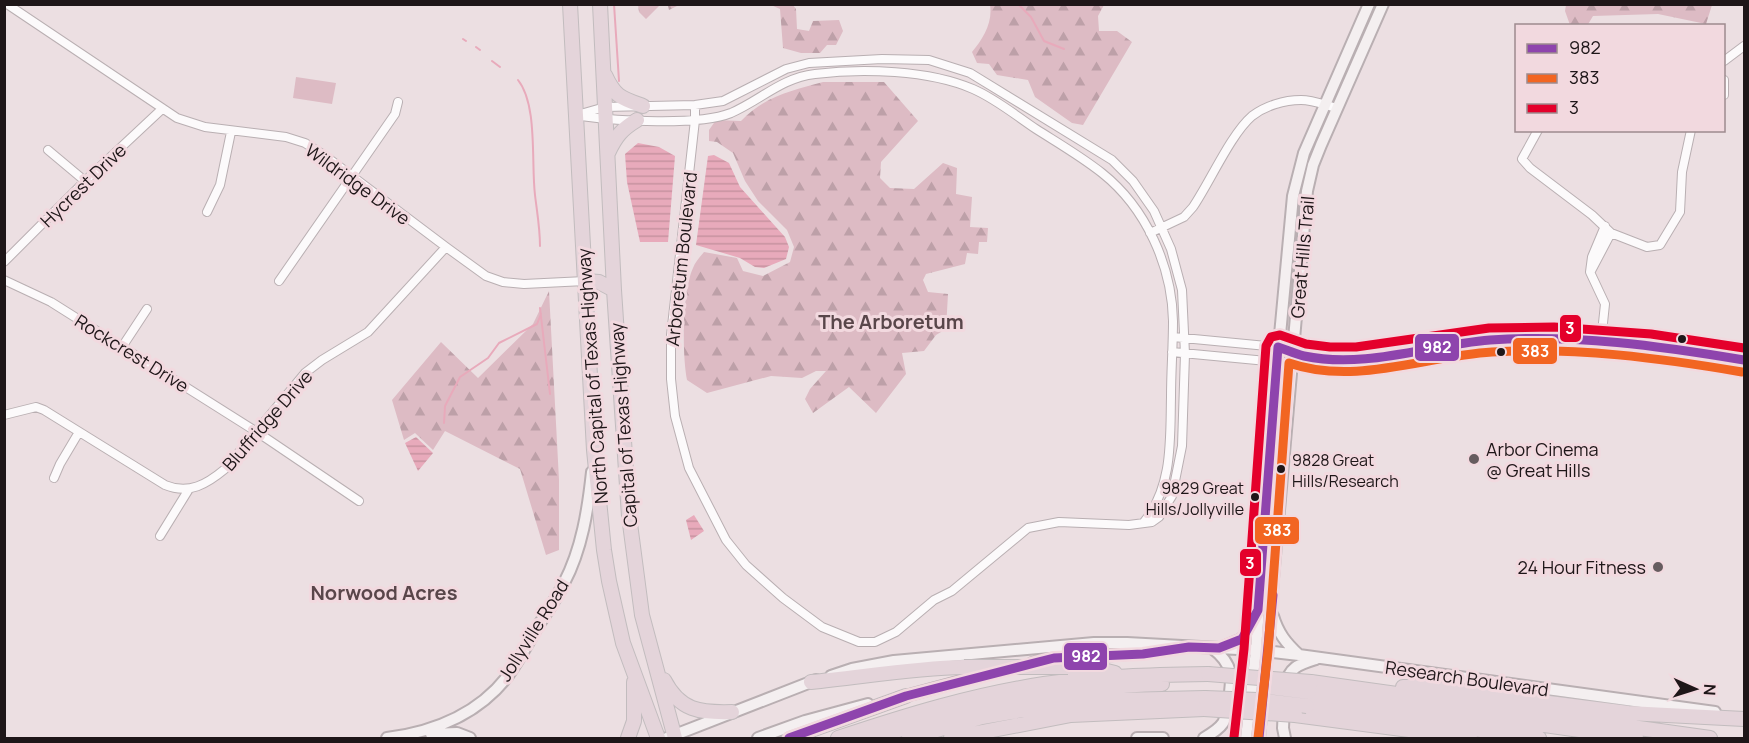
<svg xmlns="http://www.w3.org/2000/svg" width="1749" height="743" viewBox="0 0 1749 743" font-family="Manrope,sans-serif">
	<defs>
		<pattern id="forest-firs" width="22" height="20" patternUnits="userSpaceOnUse" patternTransform="scale(1.5)"><rect width="22" height="20" fill="#ddbbc4"/><path d="M5 1l3.5 6h-7zM16 11l3.5 6h-7z" fill="#bda0a8"/></pattern>
		<pattern id="water-rules" width="6" height="5" patternUnits="userSpaceOnUse" patternTransform="scale(1.5)"><rect width="6" height="5" fill="#e8aabb"/><path d="M0 2.5h6" fill="none" stroke="#c792a0"/></pattern>
	</defs>
	<rect width="100%" height="100%" fill="#ecdfe2"/>
	<!-- forest -->
	<path fill="url(#forest-firs)" d="M 638,5 L 677,5 L 677,6 L 669,10 L 668,6 L 659,6 L 646,19 L 639,12 Z
		M 771,5 L 793,5 L 796,9 L 797,29 L 809,31 L 813,21 L 839,20 L 843,31 L 836,45 L 827,45 L 820,53 L 801,53 L 783,48 L 780,9 Z
		M 990,5 L 1104,5 L 1098,16 L 1099,31 L 1117,31 L 1132,42 L 1083,125 L 1072,123 L 1035,97 L 1028,80 L 997,75 L 989,64 L 977,63 L 972,52 C 983,39 993,22 990,5 Z
		M 1566,5 L 1566,4 L 1712,5 L 1706,24 L 1658,14 L 1593,16 L 1587,26 L 1570,25 L 1565,11 Z
		M 823,82 L 884,82 L 918,121 L 881,162 L 880,178 L 890,188 L 914,189 L 943,163 L 957,168 L 956,194 L 972,197 L 970,227 L 988,228 L 987,242 L 979,242 L 978,254 L 967,253 L 965,264 L 926,274 L 923,280 L 928,292 L 948,294 L 946,329 L 936,335 L 924,351 L 902,353 L 906,374 L 876,413 L 849,387 L 813,413 L 805,399 L 810,389 L 826,371 L 816,371 L 802,378 L 771,376 L 707,393 L 687,380 C 682,355 682,291 693,268 C 695,262 700,257 704,252 L 737,258 L 743,271 L 763,276 L 790,262 L 794,247 L 787,230 L 758,201 L 745,181 L 733,153 L 717,142 L 709,141 L 709,130 L 716,120 L 741,121 C 765,96 791,91 823,82 Z
		M 549,291 L 559,480 L 559,550 L 546,555 L 520,469 L 445,431 L 433,450 L 415,433 L 404,440 L 392,400 L 441,342 L 478,378 L 533,324 Z"/>
	<!-- garden -->
	<path fill="#ddbbc4" d="M 296,77 L 336,83 L 332,104 L 293,98 Z"/>
	<!-- water -->
	<path fill="url(#water-rules)" d="M 638,143 L 659,147 L 675,156 L 668,242 L 640,242 L 627,182 L 625,154 Z
		M 714,155 L 729,163 L 740,187 L 785,237 L 789,247 L 786,259 L 764,268 L 755,267 L 740,258 L 696,245 L 708,156 Z
		M 416,437 L 433,453 L 418,471 L 405,443 Z
		M 694,515 L 704,531 L 691,540 L 686,520 Z"/>
	<g fill="none" stroke-linecap="round" stroke-linejoin="round">
		<!-- stream -->
		<path stroke="#e8aabb" stroke-width="2" d="M 614,4 L 619,81
			M 1018,4 L 1031,17 L 1044,41 L 1064,49
			M 463,39 L 466,41
			M 476,47 L 480,50
			M 492,61 L 500,67
			M 518,80 C 538,105 531,163 535,195 C 537,212 540,228 540,246
			M 540,308 L 550,394
			M 444,423 L 445,406 L 460,377 L 488,358 L 499,343 L 537,324 L 541,314"/>
		<defs>
			<path id="street" d="M 7,4 L 177,118 L 205,127 L 286,137 L 305,143 L 324,155 L 446,247 L 486,276 L 503,282 L 524,284 L 585,281
				M 1724,61 L 1744,46
				M 1724,80 L 1724,95
				M 577,115 L 605,107 L 695,105 L 723,101 L 786,69 L 809,63 L 882,59 L 929,60 L 970,73 L 1112,160 L 1133,181 L 1154,211 L 1171,249 L 1182,290 L 1185,354 L 1182,446 L 1172,496 L 1159,517 L 1152,522 L 1129,525 L 1059,522 L 1028,528 L 952,591 L 934,600 L 896,632 L 875,642 L 859,642 L 822,627 L 783,598 L 746,565 L 726,540 L 689,468 L 675,416 L 671,379 L 671,335 L 695,120 L 695,105
				M 581,116 C 616,121 699,126 731,113 C 761,100 781,78 815,74 C 862,68 929,70 973,89 C 996,99 1015,115 1036,129 C 1058,143 1082,157 1102,173 C 1146,208 1172,266 1173,321 C 1173,347 1171,371 1171,397 C 1170,440 1173,486 1144,522
				M 1538,130 L 1522,159 L 1530,168 L 1592,215 L 1611,233 L 1647,247 L 1660,245 L 1680,212 L 1682,172 L 1691,130
				M 48,150 L 85,181
				M 207,212 L 220,185 L 231,132
				M 1150,233 L 1184,217 L 1193,207 C 1210,182 1231,134 1252,116 C 1265,106 1284,100 1301,100 C 1313,100 1325,105 1337,108
				M 4,262 L 85,181 L 162,109
				M 1591,271 L 1611,233
				M 4,280 L 51,302 L 257,432 L 359,501
				M 279,281 L 395,114 L 398,102
				M 1173,337 L 1278,347
				M 1601,342 L 1605,304 L 1590,272 L 1592,257 L 1605,226
				M 122,347 L 147,309
				M 1172,352 L 1278,362
				M 4,415 L 36,407 L 44,410 L 165,485 C 189,495 207,484 225,469 L 305,373 L 322,360 L 368,332 L 446,247
				M 54,478 L 60,464 L 79,432
				M 160,536 L 189,489"/>
			<path id="secondary" d="M 1278,347 C 1344,377 1422,344 1490,340 C 1574,335 1662,345 1744,360
				M 1273,616 C 1278,633 1286,643 1299,655
				M 1223,647 L 1242,639 L 1256,616
				M 1032,663 C 1076,654 1121,657 1165,650
				M 831,676 L 852,669 L 894,661 L 1094,643 L 1127,643 L 1256,650 L 1299,655 L 1715,712
				M 1286,686 C 1288,667 1300,664 1316,659
				M 898,698 L 1002,670
				M 1284,707 L 1283,728 L 1285,738
				M 431,734 L 457,733 L 470,738
				M 387,738 C 433,732 477,715 507,677 C 519,661 528,643 538,626 C 547,612 557,598 564,583 C 582,549 588,509 592,472
				M 667,738 L 816,680
				M 758,738 L 805,721 L 868,704
				M 1137,738 L 1163,738
				M 1204,738 C 1211,734 1219,729 1223,723 C 1226,718 1227,710 1228,704 C 1233,679 1234,664 1212,648
				M 1246,738 L 1256,650 L 1274,399 L 1293,196 L 1304,153 L 1369,4
				M 1259,738 L 1307,191 L 1313,165 L 1321,145 L 1383,4"/>
			<path id="highway" d="M 570,4 L 594,450 L 604,550 L 609,581 L 623,643 L 658,738
				M 600,4 L 614,290 L 629,516 L 642,615 L 675,738
				M 605,75 C 615,97 621,98 643,106
				M 608,153 C 616,136 622,129 637,120
				M 585,281 L 599,282 L 614,290
				M 1068,667 L 1091,667 L 1115,673
				M 664,680 C 680,711 700,713 732,712
				M 811,682 C 862,677 912,668 964,667
				M 1311,682 L 1710,738
				M 1403,687 L 1423,687 L 1628,713 L 1744,719
				M 1309,692 L 1636,738
				M 1307,706 L 1539,738
				M 1295,715 L 1470,738
				M 628,738 L 634,721 L 634,682
				M 789,738 L 906,696
				M 838,738 C 907,715 972,695 1044,684 C 1099,676 1153,675 1208,674
				M 869,738 C 965,712 1062,686 1162,684
				M 909,738 L 982,717 L 1077,701 L 1205,698
				M 951,738 L 1071,715 L 1204,709"/>
		</defs>
		<!-- street casing -->
		<use href="#street" stroke="#b9afb2" stroke-width="10"/>
		<!-- secondary casing -->
		<use href="#secondary" stroke="#b9afb2" stroke-width="14"/>
		<!-- highway casing -->
		<use href="#highway" stroke="#c2bcbe" stroke-width="16"/>
		<!-- street -->
		<use href="#street" stroke="#fcfafb" stroke-width="8"/>
		<!-- secondary -->
		<use href="#secondary" stroke="#f4eff0" stroke-width="10"/>
		<!-- highway -->
		<use href="#highway" stroke="#e4d4da" stroke-width="14"/>
		<defs>
			<path id="highway-bridge" d="M 964,667 L 1068,667
				M 1208,674 L 1311,682
				M 1269,687 L 1309,692
				M 1205,698 L 1258,700 L 1307,706
				M 1204,709 L 1295,715"/>
		</defs>
		<!-- highway-bridge casing -->
		<use href="#highway-bridge" stroke="#c2bcbe" stroke-width="16" stroke-linecap="butt"/>
		<!-- highway-bridge -->
		<use href="#highway-bridge" stroke="#e4d4da" stroke-width="14"/>
		<defs>
			<path id="bus-1" d="M 789,738 L 906,696 L 1054,658 L 1143,654 L 1189,647 L 1219,648 L 1242,639 L 1258,610 L 1278,347 C 1287,350 1295,354 1304,356 C 1366,369 1428,345 1490,340 C 1575,334 1660,346 1744,360
				M 1259,738 L 1273,595"/>
			<path id="bus-2" d="M 1258,738 L 1268,651 L 1289,363 C 1355,386 1425,356 1492,352 C 1576,347 1660,358 1742,372"/>
			<path id="bus-3" d="M 1234,737 L 1244,649 L 1266,346 L 1271,337 L 1280,335 L 1306,344 L 1330,347 L 1356,347 L 1489,328 L 1554,327 L 1651,334 L 1744,348"/>
		</defs>
		<!-- bus-1 casing -->
		<use href="#bus-1" stroke="#f2d9df" stroke-width="14"/>
		<!-- bus-2 casing -->
		<use href="#bus-2" stroke="#f2d9df" stroke-width="14"/>
		<!-- bus-3 casing -->
		<use href="#bus-3" stroke="#f2d9df" stroke-width="14"/>
		<!-- bus-1 -->
		<use href="#bus-1" stroke="#8e44ad" stroke-width="9"/>
		<!-- bus-2 -->
		<use href="#bus-2" stroke="#f26522" stroke-width="9"/>
		<!-- bus-3 -->
		<use href="#bus-3" stroke="#e4002b" stroke-width="9"/>
	</g>
	<!-- markers -->
	<g fill="#1e1618" stroke="#f2d9df" stroke-width="2">
		<circle cx="1682" cy="339" r="5"/>
		<circle cx="1501" cy="352" r="5"/>
		<circle cx="1281" cy="469" r="5"/>
		<circle cx="1255" cy="497" r="5"/>
	</g>
	<g fill="#665c5f" stroke="#f2d9df" stroke-width="2">
		<circle cx="1474" cy="459" r="6"/>
		<circle cx="1658" cy="567" r="6"/>
	</g>
	<g text-anchor="middle" dominant-baseline="central" stroke-width="6" stroke-linejoin="round" paint-order="stroke">
		<!-- bus labels -->
		<g font-size="16" fill="#1e1618" stroke="#f2d9df" text-anchor="start">
			<text x="1292" y="460">9828 Great<tspan x="1292" dy="21">Hills/Research</tspan></text>
			<text x="1244" y="488" text-anchor="end">9829 Great<tspan x="1244" dy="21">Hills/Jollyville</tspan></text>
		</g>
		<!-- street labels -->
		<g font-size="18" fill="#1e1618" stroke="#f2d9df">
			<text transform="translate(358 184) rotate(36)">Wildridge Drive</text>
			<text transform="translate(83 185) rotate(-44)">Hycrest Drive</text>
			<text transform="translate(1302 257) rotate(-85)">Great Hills Trail</text>
			<text transform="translate(681 259) rotate(-84)">Arboretum Boulevard</text>
			<text transform="translate(132 353) rotate(32)">Rockcrest Drive</text>
			<text transform="translate(592 376) rotate(-94)">North Capital of Texas Highway</text>
			<text transform="translate(267 420) rotate(-49)">Bluffridge Drive</text>
			<text transform="translate(623 425) rotate(-94)">Capital of Texas Highway</text>
			<text transform="translate(533 630) rotate(-58)">Jollyville Road</text>
			<text transform="translate(1467 678) rotate(8)">Research Boulevard</text>
		</g>
		<!-- poi labels -->
		<g font-size="18" fill="#1e1618" stroke="#f2d9df" text-anchor="start">
			<text x="1486" y="449">Arbor Cinema<tspan x="1486" dy="21">@ Great Hills</tspan></text>
			<text x="1646" y="567" text-anchor="end">24 Hour Fitness</text>
		</g>
		<!-- neighbourhood labels -->
		<g font-size="20" font-weight="bold" fill="#59464a" stroke="#f2d9df">
			<text x="891" y="321">The Arboretum</text>
			<text x="384" y="592">Norwood Acres</text>
		</g>
	</g>
	<g stroke="#f2d9df" stroke-width="2">
		<rect x="1559" y="314" width="23" height="29" rx="6" fill="#e4002b"/>
		<rect x="1414" y="333" width="46" height="29" rx="6" fill="#8e44ad"/>
		<rect x="1512" y="337" width="46" height="28" rx="6" fill="#f26522"/>
		<rect x="1254" y="516" width="46" height="29" rx="6" fill="#f26522"/>
		<rect x="1239" y="548" width="23" height="29" rx="6" fill="#e4002b"/>
		<rect x="1063" y="642" width="45" height="29" rx="6" fill="#8e44ad"/>
	</g>
	<g font-size="16" text-anchor="middle" font-weight="bold" fill="#fff">
		<text x="1570" y="334">3</text>
		<text x="1437" y="353">982</text>
		<text x="1535" y="357">383</text>
		<text x="1277" y="536">383</text>
		<text x="1250" y="569">3</text>
		<text x="1086" y="662">982</text>
	</g>
	<!-- border -->
	<rect width="1749" height="743" fill="none" stroke="#1e1618" stroke-width="12"/>
	<!-- legend -->
	<rect x="1515" y="24" width="210" height="108" fill="#f2d9df" stroke="#9d8b8f" stroke-width="1.5"/>
	<rect x="1527" y="44" width="30" height="9" fill="#8e44ad" stroke="#9d8b8f" stroke-width="1.5"/>
	<text x="1569" y="54" font-size="18" fill="#1e1618">982</text>
	<rect x="1527" y="74" width="30" height="9" fill="#f26522" stroke="#9d8b8f" stroke-width="1.5"/>
	<text x="1569" y="84" font-size="18" fill="#1e1618">383</text>
	<rect x="1527" y="104" width="30" height="9" fill="#e4002b" stroke="#9d8b8f" stroke-width="1.5"/>
	<text x="1569" y="114" font-size="18" fill="#1e1618">3</text>
	<!-- north arrow -->
	<g transform="translate(1695 689) rotate(93)" stroke="#f2d9df" stroke-width="4.5" paint-order="stroke">
	<path d="M0-4.5L10 22L0 15L-10 22Z" fill="#1e1618"/>
	<text y="-9" font-size="16" font-weight="bold" text-anchor="middle" fill="#1e1618">N</text>
	</g>
</svg>
